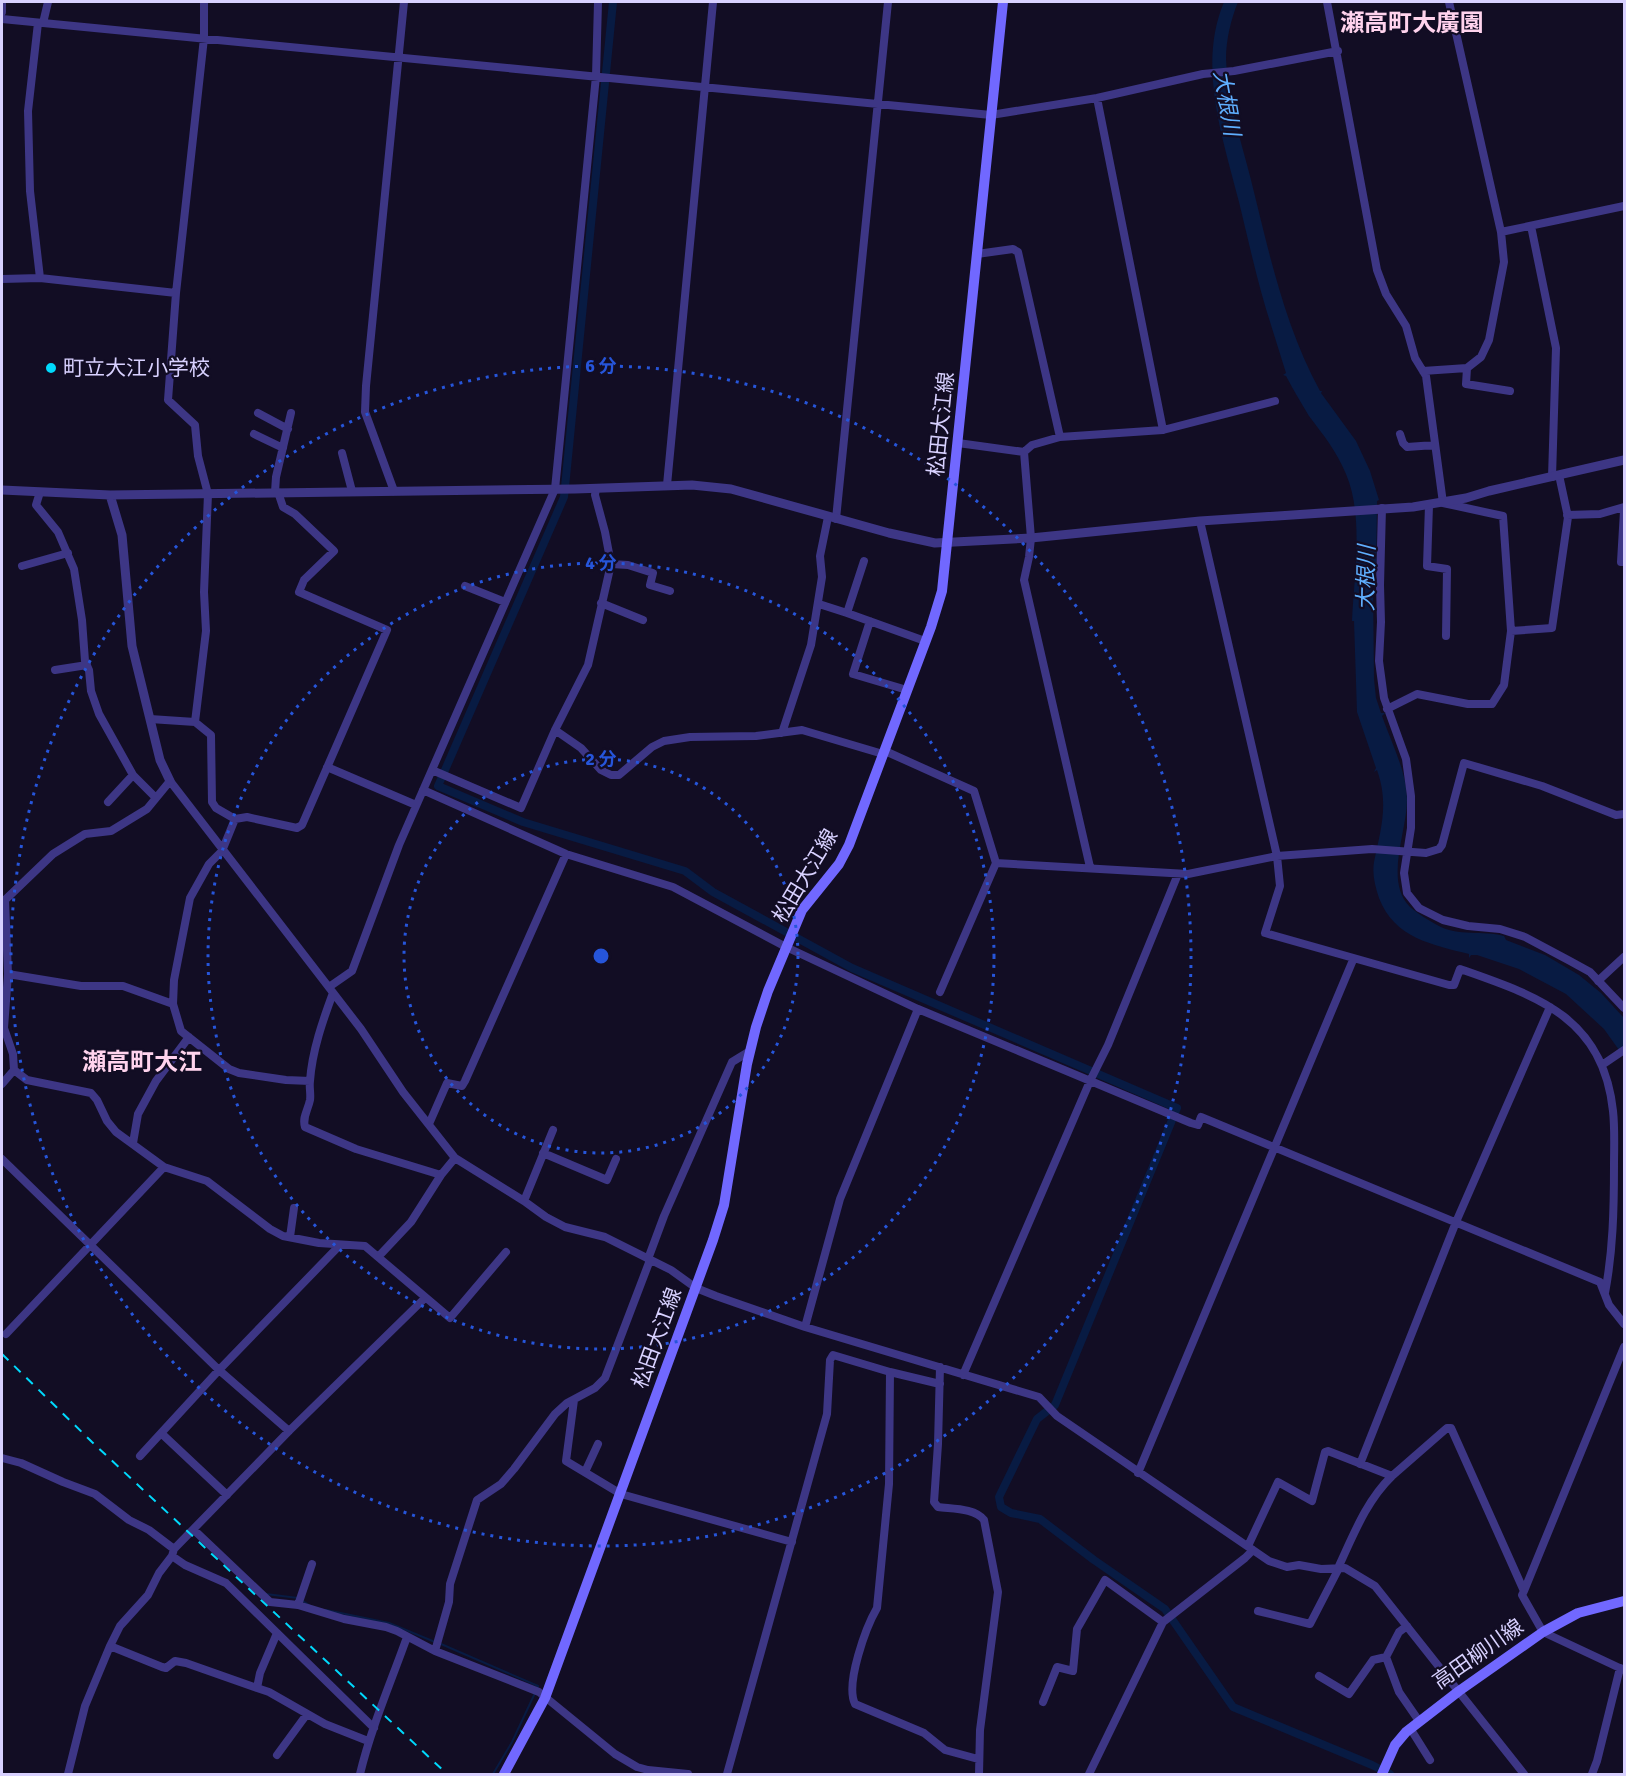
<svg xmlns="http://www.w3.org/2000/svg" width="1626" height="1776" viewBox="0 0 1626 1776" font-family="Signika,'Noto Sans JP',sans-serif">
	<rect width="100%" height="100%" fill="#120d24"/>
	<!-- water -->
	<path fill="#081b43" d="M 1224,2 L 1238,2 C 1231,19 1226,40 1226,59 C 1227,100 1241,140 1251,180 C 1269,252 1284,325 1320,391 L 1322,391 L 1321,393 L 1356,441 L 1370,471 L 1379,500 L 1377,501 L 1376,585 L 1373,586 L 1374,679 L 1376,698 L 1381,713 L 1385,713 L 1382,716 C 1391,742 1407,772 1407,800 C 1407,832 1384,881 1410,907 C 1418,914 1428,920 1437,925 C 1458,937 1483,930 1504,936 L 1506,940 L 1545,955 L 1579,975 L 1601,993 L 1624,1018 L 1624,1057 L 1604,1029 L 1566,994 L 1519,969 L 1477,955 L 1471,955 L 1469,958 L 1469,954 C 1433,945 1394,938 1379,898 C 1375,886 1372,874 1374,862 C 1381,828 1389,804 1377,770 L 1374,772 L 1376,768 L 1357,712 L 1354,621 L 1352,621 C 1354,576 1364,516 1346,474 C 1336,450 1324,436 1309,416 C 1301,403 1293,389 1286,376 L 1283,375 L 1286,373 C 1281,357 1276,341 1271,325 C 1258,285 1249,243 1239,202 C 1223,138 1197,66 1224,2 Z"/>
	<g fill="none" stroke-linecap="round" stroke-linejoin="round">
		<!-- stream -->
		<path stroke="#081b43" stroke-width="2" d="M 266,1594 L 298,1598 L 309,1605
			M 326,1610 L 389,1623 L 435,1642
			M 441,1644 L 538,1686 L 537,1688
			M 493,1774 L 512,1742 L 535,1693"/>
		<!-- canal -->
		<path stroke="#081b43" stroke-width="8" d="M 613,2 L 564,497 L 438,786 L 523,822 L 685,871 L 713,892 L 852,968 L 1177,1108 L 1055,1405 L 1037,1419 L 999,1497 L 1001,1507 L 1011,1513 L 1040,1519 L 1094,1560 L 1165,1609 L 1233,1707 L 1372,1765 L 1390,1774"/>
		<!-- minor -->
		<path stroke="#3d3685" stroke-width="8" d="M 1327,2 L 1377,270 L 1386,294 L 1406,326 L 1415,358 L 1426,376 L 1443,503 L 1503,516 L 1511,631 L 1504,685 L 1492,704 L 1468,704 L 1417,694 L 1387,709
			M 1449,2 L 1501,232 L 1624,206
			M 2,12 L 2,2
			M 2,19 L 991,115 L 1097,98 L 1203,74 L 1234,71 L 1338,51
			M 38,23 L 28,111 L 30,191 L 40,278
			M 43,23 L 48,2
			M 1097,98 L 1163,430
			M 1531,226 L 1556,348 L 1552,477
			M 977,254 L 1013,249 L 1018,252 L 1060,437
			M 2,279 L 40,278 L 176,293
			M 1467,368 L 1466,384 L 1510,391
			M 1423,371 L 1467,368 L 1481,357 L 1489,340 L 1504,262 L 1501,232
			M 258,413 L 288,429
			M 254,434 L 283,448
			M 1400,434 L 1403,443 L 1407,447 L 1435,445
			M 958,443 L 1024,452
			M 342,453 L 352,491
			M 667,485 L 713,2
			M 394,491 L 365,412 L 366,386 L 404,2
			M 40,492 L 36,505 L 58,532 L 74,569 L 82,620 L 85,661 L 89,670 L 91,691 L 99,714 L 133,775 L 155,797
			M 275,492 L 276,477 L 291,413
			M 1429,505 L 1427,566 L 1447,569 L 1446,636
			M 1382,508 L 1380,585 L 1381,622 L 1379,661 L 1384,698 L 1406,759 L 1411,796 L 1411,828 L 1404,873 L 1407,893 L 1419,908 L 1443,920 L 1468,926 L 1500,929 L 1525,937 L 1570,961 L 1590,972 L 1624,1008
			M 1624,511 L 1621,562 L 1624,562
			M 1567,515 L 1600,514 L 1624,507
			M 836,519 L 888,2
			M 1200,521 L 1277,856 L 1280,886 L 1265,933 L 1449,985 L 1454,985 L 1460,969 C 1537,996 1603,1017 1613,1111 C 1615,1129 1614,1148 1614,1166 C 1614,1209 1613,1251 1605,1293
			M 864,561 L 847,613 L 925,641
			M 611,564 L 628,565 L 653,573 L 650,585 L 670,591
			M 22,566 L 68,553
			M 465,586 L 505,602
			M 601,603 L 643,620
			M 819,604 L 847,613
			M 870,621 L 853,674 L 907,690
			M 1511,631 L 1552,628 L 1568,517 L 1559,475
			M 55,670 L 87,665
			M 150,719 L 195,722 L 206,631 L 204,592 L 208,494 L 198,456 L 195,425 L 168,400 L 176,293 L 204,38 L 204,2
			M 195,722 L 211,735 L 212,802 L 216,808 L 235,819 L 247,817 L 297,828 L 302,825 L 387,630 L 299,592 L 304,580 L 334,551 L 295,514 L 283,507 L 278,492
			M 555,730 L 581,748 L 601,770 L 611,775 L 619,775 L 652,747 L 664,741 L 690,737 L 756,736 L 802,730 L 883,754
			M 782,733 L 811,645 L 822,577 L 820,556 L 828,517
			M 885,751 L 974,791 L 996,863 L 940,992
			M 327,767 L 416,805
			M 432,770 L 521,808 L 555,730 L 588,665 L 611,564 L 605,532 L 595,495 L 596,488
			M 423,790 L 566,854 L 673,887 L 786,947 L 918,1009 L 1191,1123 L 1198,1125 L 1201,1117 L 1595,1280 L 1600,1282 L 1609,1305 L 1624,1324
			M 108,802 L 133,775
			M 235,819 L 222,851 L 209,864 L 190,898 L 174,980 L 173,1004 L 181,1031 L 229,1069 L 239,1073 L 286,1080 L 310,1081
			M 996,863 L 1188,874 L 1277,856 L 1372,849 L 1426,853 L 1439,849 L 1442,845 L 1464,763 L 1542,786 L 1616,815 L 1624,814
			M 1090,867 L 1024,580 L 1029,557 L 1031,538 L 1024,452 L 1032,445 L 1060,437 L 1163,430 L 1275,401
			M 8,974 L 81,986 L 123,986 L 173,1004
			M 1598,981 L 1624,957
			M 329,987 L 352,971 L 399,845 L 555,489 L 596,76 L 598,2
			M 333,993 C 323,1020 312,1051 310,1081 C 309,1087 311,1094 310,1100 C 308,1110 302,1117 305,1127 L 356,1149 L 441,1175
			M 1602,1065 L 1624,1050
			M 14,1070 L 27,1080 L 91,1093 L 97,1100 L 107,1121 L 116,1132 L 164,1167 L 207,1181 L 270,1229 L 283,1236 L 319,1243 L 365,1246 L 450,1318 L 506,1252
			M 2,1084 L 14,1070 L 13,1054 L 4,1028 L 8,974 L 5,900 L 53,854 L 85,834 L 111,831 L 147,809 L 170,781 L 361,1029 L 403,1092 L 455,1158 L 524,1201 L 546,1217 L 565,1227 L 605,1237 L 671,1270 L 696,1288 L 716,1296 L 805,1327 L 1039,1397 L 1057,1416 L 1269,1561 L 1287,1567 L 1299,1565 L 1321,1569 L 1345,1568 L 1375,1586 L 1524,1774
			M 429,1124 L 447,1083 L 462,1086 L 465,1081 L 566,854
			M 133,1143 L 138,1114 L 156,1081 L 189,1037
			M 543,1153 L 607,1180 L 616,1159
			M 2,1159 L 219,1370 L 289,1431
			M 524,1201 L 553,1130
			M 290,1237 L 294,1208
			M 379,1256 L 411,1222 L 441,1175 L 455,1158
			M 648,1259 L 664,1216 L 732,1062 L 750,1051
			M 805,1327 L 840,1199 L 918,1009
			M 6,1334 L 164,1167
			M 940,1367 L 938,1444 L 934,1502 L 938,1507 C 952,1509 975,1508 984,1520 L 998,1592 L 980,1730 L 979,1774
			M 890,1372 L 889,1484 L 877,1608 C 866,1627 845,1684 855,1704 L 924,1733 L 945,1750 L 978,1759
			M 963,1375 L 1090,1081 L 1108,1045 L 1178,874
			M 574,1400 L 566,1461 L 621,1494 L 792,1542
			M 161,1433 L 227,1495
			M 140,1456 L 219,1370 L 340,1245
			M 2,1458 L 21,1463 L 63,1482 L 95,1494 L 129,1520 L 149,1530 L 174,1549
			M 1360,1464 L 1456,1222 L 1550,1007
			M 585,1472 L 598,1444
			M 1138,1473 L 1353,960
			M 194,1530 L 270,1602 L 298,1605 L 344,1619 L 386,1627 L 397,1631 L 435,1651 L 539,1692 L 615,1754 L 637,1767 L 648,1770 L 688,1774
			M 1248,1546 L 1278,1482 L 1312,1501 L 1325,1452 L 1328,1451 L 1392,1476 L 1447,1428 L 1451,1428 L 1524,1591 L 1522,1595 L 1543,1632 L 1624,1670
			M 172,1556 L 185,1565 L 226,1583 L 374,1728
			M 1338,1568 C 1353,1536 1366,1501 1392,1476
			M 1524,1591 L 1624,1347
			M 298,1605 L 312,1564
			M 1258,1611 L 1310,1624 L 1339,1568
			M 1407,1626 L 1399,1632 L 1386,1657 L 1399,1692 L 1419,1721
			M 277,1633 L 260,1673 L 257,1688 L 269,1692 L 325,1724 L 368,1741
			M 110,1646 L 162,1667 L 166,1668 L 175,1661 L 186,1663 L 257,1688
			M 435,1651 L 449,1602 L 450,1584 L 477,1500 L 501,1484 L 514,1469 L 555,1414 L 567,1403 L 595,1388 L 605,1378 L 650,1260
			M 1319,1676 L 1349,1694 L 1373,1660 L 1386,1657
			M 1043,1702 L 1057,1667 L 1073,1671 L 1077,1629 L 1105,1580 L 1163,1622
			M 1410,1728 L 1430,1760
			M 277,1755 L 307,1714
			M 68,1774 L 85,1706 L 110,1646 L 120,1626 L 148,1595 L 159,1573 L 172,1556 L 174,1549 L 289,1431 L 425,1298
			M 360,1774 C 371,1728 391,1682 407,1637
			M 727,1774 L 827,1414 L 830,1360 L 833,1355 L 890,1372 L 940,1384
			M 1089,1774 L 1163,1622 L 1245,1558 L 1253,1550
			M 1592,1774 L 1597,1761 L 1620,1668"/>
		<!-- tertiary -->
		<path stroke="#3d3685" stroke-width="9" d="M 2,490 L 110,495 L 575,489 L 692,485 L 731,489 L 889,533 L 935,543 L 1031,538 L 1200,521 L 1413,507 L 1466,498 L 1489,491 L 1624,460
			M 110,495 L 122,535 L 132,646 L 160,760 L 170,781"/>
		<!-- secondary -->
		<path stroke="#7168ff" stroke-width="10" d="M 504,1774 L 545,1698 L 713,1240 L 724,1205 L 747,1064 L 756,1027 L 768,991 L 802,910 L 839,864 L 849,845 L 931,627 L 942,591 L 1003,2
			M 1382,1774 L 1395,1745 L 1406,1732 L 1459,1691 L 1543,1632 L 1578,1613 L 1624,1601"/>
		<!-- rail -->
		<path stroke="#00d9fc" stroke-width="2" stroke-dasharray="9 8" stroke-linecap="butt" d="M 2,1354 L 92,1442 L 447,1774"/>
	</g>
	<!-- distance rings -->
	<g fill="none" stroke="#2655da" stroke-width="3" stroke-dasharray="3 6">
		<circle cx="601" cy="956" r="197"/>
		<circle cx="601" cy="956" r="393"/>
		<circle cx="601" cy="956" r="590"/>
	</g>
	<!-- markers -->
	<circle fill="#00d9fc" stroke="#120d24" stroke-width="2" cx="51" cy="368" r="6"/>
	<g text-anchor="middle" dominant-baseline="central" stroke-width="4.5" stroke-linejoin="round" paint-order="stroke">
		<!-- poi labels -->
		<g font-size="21" fill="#d8d1ff" stroke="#120d24" text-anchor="start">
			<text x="63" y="368">町立大江小学校</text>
		</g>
		<!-- street labels -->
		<g font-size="21" fill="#d8d1ff" stroke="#120d24">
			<text transform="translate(941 424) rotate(-84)">松田大江線</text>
			<text transform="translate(805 876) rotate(-59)">松田大江線</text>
			<text transform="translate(657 1338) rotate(-70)">松田大江線</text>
			<text transform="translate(1478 1654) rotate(-35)">高田柳川線</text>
		</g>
		<!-- water labels -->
		<g font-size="22" font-style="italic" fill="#5fafff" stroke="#120d24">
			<text transform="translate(1227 103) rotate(80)">大根川</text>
			<text transform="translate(1366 578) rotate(-89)">大根川</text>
		</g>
		<!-- quarter labels -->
		<g font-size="24" font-weight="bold" fill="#ffd3ed" stroke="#120d24">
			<text x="1412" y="23">瀬高町大廣園</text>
			<text x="142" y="1062">瀬高町大江</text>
		</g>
	</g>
	<circle cx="601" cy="956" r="9" fill="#2655da" stroke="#120d24" stroke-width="3"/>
	<g font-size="18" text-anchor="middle" font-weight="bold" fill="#2655da" stroke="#120d24" stroke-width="4.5" stroke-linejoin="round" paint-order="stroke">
		<text x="601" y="372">6 分</text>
		<text x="601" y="569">4 分</text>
		<text x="601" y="765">2 分</text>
	</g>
	<!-- border -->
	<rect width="1626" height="1776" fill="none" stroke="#d8d1ff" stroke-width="6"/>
</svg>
